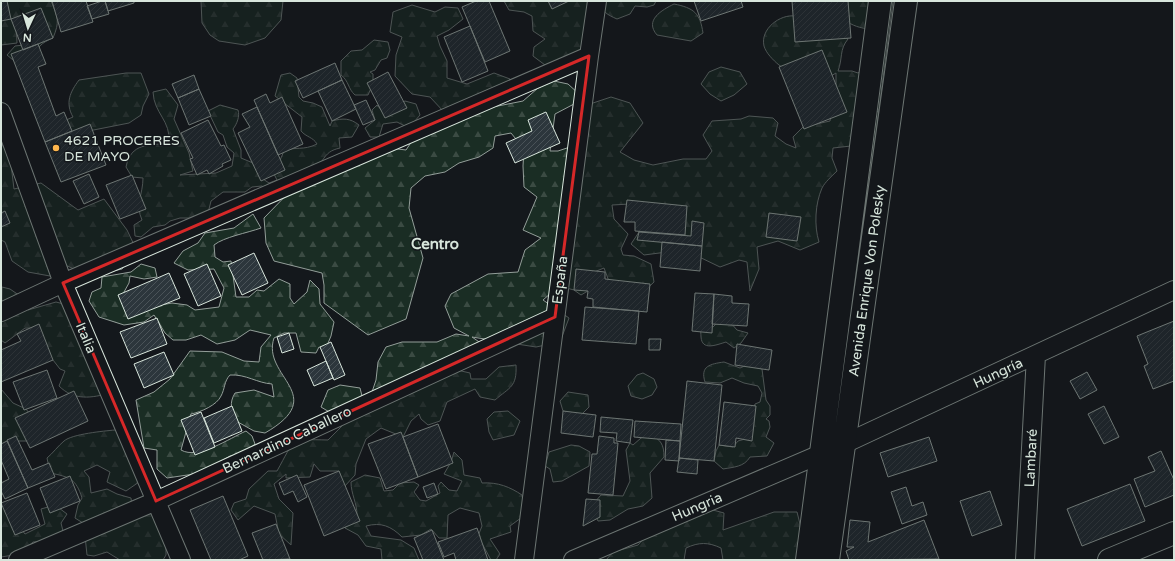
<svg xmlns="http://www.w3.org/2000/svg" width="1175" height="561" viewBox="0 0 1175 561" font-family="'Varela Round',sans-serif">
	<defs>
		<pattern id="grass-dots" width="8" height="8" patternUnits="userSpaceOnUse"><rect width="8" height="8" fill="#1a2d24"/><path d="M2 2h.1M6 6h.1" fill="none" stroke="#3b4b43" stroke-width="1.8" stroke-linecap="round"/></pattern>
		<pattern id="forest-firs" width="22" height="20" patternUnits="userSpaceOnUse"><rect width="22" height="20" fill="#1a2d24"/><path d="M5 1l3.5 6h-7zM16 11l3.5 6h-7z" fill="#3b4b43"/></pattern>
		<pattern id="building-hatch" width="6" height="6" patternUnits="userSpaceOnUse"><rect width="6" height="6" fill="#2c363c"/><path d="M-1 1l2-2M0 6l6-6M5 7l2-2" fill="none" stroke="#4a5358"/></pattern>
	</defs>
	<rect width="100%" height="100%" fill="#14181c"/>
	<!-- grass -->
	<path fill="url(#grass-dots)" stroke="#939e99" d="M 889,1 L 893,1 L 839,417 L 836,418 Z"/>
	<!-- forest -->
	<path fill="url(#forest-firs)" stroke="#939e99" d="M 1,1 L 51,1 C 58,18 60,21 53,38 C 41,43 37,47 33,59 L 13,60 L 7,55 L 15,46 L 24,45 L 33,19 L 25,14 L 16,21 L 17,43 L 1,45 Z
		M 201,1 L 283,1 L 281,20 L 265,38 L 245,45 L 219,41 L 210,35 L 202,23 Z
		M 504,1 L 596,1 L 582,62 L 555,61 L 545,65 L 533,56 L 534,47 L 545,39 L 533,31 L 532,16 L 524,12 L 509,10 Z
		M 601,1 L 656,1 L 654,5 L 647,7 L 635,6 L 630,14 L 617,19 C 608,15 601,12 601,1 Z
		M 824,1 L 880,1 L 871,29 C 849,28 839,16 824,1 Z
		M 674,4 C 694,8 700,13 703,33 L 691,41 L 657,35 C 644,20 662,10 674,4 Z
		M 412,5 L 435,12 L 445,7 L 458,8 L 463,19 L 449,30 L 437,36 L 440,46 L 447,61 L 447,78 L 467,84 L 494,73 L 510,79 L 493,107 L 523,101 L 538,88 L 554,81 L 568,84 L 579,94 L 574,104 L 555,114 L 550,151 L 558,151 L 573,146 L 590,104 L 611,97 L 630,103 L 643,123 L 620,152 L 634,160 L 653,165 L 683,159 L 706,159 L 712,151 L 703,135 L 712,121 L 741,119 L 749,116 L 773,118 L 778,123 L 775,136 L 786,144 L 796,148 L 793,137 L 803,127 L 830,121 L 836,89 L 836,73 L 821,82 C 808,78 790,74 779,65 C 773,60 766,53 764,46 C 760,29 780,14 795,16 C 807,17 836,33 848,39 C 839,50 843,58 838,71 L 852,71 L 858,73 L 866,67 L 872,98 L 879,111 L 862,119 L 851,146 L 833,148 L 832,158 L 837,171 C 832,176 825,182 822,188 C 815,204 814,226 819,242 L 800,250 L 778,241 L 757,247 L 759,269 L 750,291 L 747,262 L 739,260 L 720,267 L 693,254 L 667,252 L 644,255 L 631,244 L 639,232 L 630,204 L 612,205 L 614,219 L 628,234 L 621,249 L 623,255 L 634,256 L 651,264 L 654,282 L 637,298 L 610,284 L 604,268 L 594,272 L 593,288 L 581,295 L 574,290 L 559,286 L 543,300 L 569,318 L 560,342 L 536,347 L 472,337 L 488,348 L 457,370 L 470,373 L 471,379 L 486,379 L 499,367 L 516,365 C 517,387 510,387 495,400 L 480,397 L 475,389 L 447,402 L 440,421 L 428,425 L 421,419 L 419,414 L 411,421 L 403,437 L 381,428 L 366,439 L 356,464 L 355,475 L 344,487 L 339,471 L 320,471 L 314,464 L 310,477 L 286,478 L 286,474 L 274,484 L 279,499 L 293,513 L 291,545 L 279,534 L 275,514 L 254,506 L 238,520 L 231,510 L 234,503 L 246,499 L 249,489 L 268,471 L 277,471 C 295,439 289,439 328,440 L 346,422 L 321,407 L 328,390 L 340,385 L 360,388 L 362,396 L 371,395 L 376,380 L 378,362 L 386,347 L 402,342 L 437,342 L 456,334 L 469,336 L 454,328 L 445,306 L 451,294 L 488,274 L 518,272 L 525,250 L 541,238 L 523,230 L 537,197 L 524,187 L 523,166 L 524,149 L 511,133 L 495,136 L 493,148 L 479,157 L 459,163 L 445,172 L 425,176 L 411,188 L 409,208 L 423,258 L 406,319 L 368,335 L 324,303 L 324,285 L 322,273 L 274,261 L 266,243 L 264,218 L 301,180 L 382,147 L 406,150 L 414,138 L 431,134 L 448,122 L 444,112 L 430,97 L 412,94 L 395,76 L 396,55 L 402,37 L 390,32 L 393,12 Z
		M 374,40 L 388,42 L 390,50 L 387,58 L 381,60 L 375,70 L 370,72 L 373,74 L 373,84 L 368,95 L 355,95 C 348,89 349,81 341,75 L 341,61 L 351,51 L 362,50 Z
		M 721,67 L 740,72 L 747,84 L 734,95 L 721,101 L 710,94 L 701,84 L 709,72 Z
		M 126,73 L 141,73 L 149,94 L 143,106 L 141,115 L 129,123 L 58,137 L 57,124 L 73,117 C 65,103 70,92 79,80 Z
		M 290,73 L 297,78 L 299,97 L 303,101 L 313,103 L 322,107 L 330,126 L 332,121 C 343,118 350,118 359,125 L 352,137 L 339,138 L 340,148 C 331,150 327,153 322,161 L 268,190 L 262,186 L 252,187 L 245,192 L 223,192 L 211,201 L 208,213 L 192,218 L 180,218 L 170,221 L 165,225 L 153,227 L 141,237 L 135,236 L 134,225 L 142,220 C 135,205 143,194 143,178 L 132,177 L 126,167 C 131,142 149,146 169,143 C 171,120 154,114 153,92 L 166,89 L 178,105 L 174,119 L 189,153 L 193,171 L 180,175 L 216,173 L 232,166 L 234,153 L 227,147 L 223,135 L 218,132 L 208,111 L 220,105 L 238,110 C 240,116 237,124 233,129 L 241,150 L 241,158 L 253,163 L 260,177 L 269,183 L 277,180 L 274,174 L 284,151 C 296,146 303,151 317,144 C 313,137 306,137 301,131 L 302,117 L 275,96 L 281,75 Z
		M 405,101 L 416,104 L 420,115 L 414,122 L 405,126 L 397,122 L 383,124 L 379,137 L 370,137 L 365,128 L 375,120 L 372,110 L 377,105 L 383,112 Z
		M 1,143 L 10,156 L 14,189 L 41,183 L 78,210 L 104,199 L 127,230 L 137,251 L 122,269 L 91,276 L 60,263 L 50,276 L 28,272 L 12,261 L 5,242 L 1,240 Z
		M 253,214 L 261,228 C 247,233 224,237 214,245 L 215,257 L 223,262 L 231,261 L 236,297 L 249,297 L 257,290 L 264,291 L 279,279 L 290,284 L 290,298 L 294,304 L 307,292 L 310,280 L 319,289 L 320,304 L 334,322 L 331,336 L 326,348 L 319,347 L 316,353 L 301,352 L 296,333 L 284,333 L 274,338 C 261,377 331,395 265,433 L 254,431 L 236,421 C 231,410 229,403 235,393 L 254,390 L 274,397 L 272,384 C 257,383 246,374 230,375 C 224,381 225,389 221,396 C 217,405 201,412 191,414 L 181,450 C 198,460 230,438 246,431 L 252,436 L 255,444 L 242,455 L 230,456 L 201,473 L 167,478 L 157,469 L 157,450 L 144,448 L 136,400 L 154,392 L 170,379 L 190,351 L 222,352 L 244,361 L 259,362 L 261,347 L 271,335 L 250,330 L 235,340 L 217,344 L 201,335 L 186,340 L 173,340 L 165,333 L 154,315 L 144,322 L 124,325 L 99,317 L 89,301 L 92,292 L 101,288 L 102,277 L 131,272 L 141,264 L 155,268 L 157,277 L 144,279 L 130,276 L 129,283 L 124,292 L 130,299 L 150,307 L 172,303 L 187,305 L 195,310 L 219,307 L 224,288 L 214,269 L 188,270 L 174,263 L 183,251 L 198,243 L 205,233 L 234,228 Z
		M 2,287 L 10,289 L 26,300 L 28,310 L 56,302 L 75,307 L 94,358 L 111,372 L 110,393 C 92,398 74,401 59,386 L 65,371 L 60,369 L 53,360 L 44,358 L 40,328 L 25,328 L 5,343 L 1,340 Z
		M 718,322 L 730,322 L 737,330 L 748,333 L 741,343 L 734,348 L 726,342 C 716,345 702,351 701,337 C 701,333 700,331 702,327 L 713,327 Z
		M 724,362 L 740,368 L 747,365 L 762,369 L 766,400 L 770,406 L 770,415 L 766,419 L 769,421 L 770,427 L 766,437 L 774,443 L 767,456 L 750,457 C 744,467 734,467 723,469 L 714,461 L 716,451 L 719,445 L 733,447 L 738,441 L 745,439 L 755,404 L 760,402 L 762,393 L 758,386 L 744,383 L 732,378 L 720,383 L 705,382 C 700,366 710,364 724,362 Z
		M 643,373 L 654,379 L 657,387 L 652,395 L 642,399 L 631,396 L 628,386 L 637,375 Z
		M 1,389 L 13,403 L 26,409 L 35,421 L 28,441 L 15,441 L 1,444 Z
		M 568,392 L 588,395 L 589,407 L 581,415 L 563,411 L 560,401 Z
		M 508,411 L 520,421 L 514,435 L 493,440 L 489,432 L 487,419 L 494,412 Z
		M 115,430 L 141,443 L 139,482 L 126,491 L 107,482 L 110,472 L 97,465 L 84,471 L 89,477 L 91,493 L 107,489 L 117,494 L 131,498 L 132,507 L 83,523 L 75,518 L 78,505 L 82,498 C 76,479 70,477 50,473 L 47,458 C 53,453 58,446 64,441 C 72,434 104,431 115,430 Z
		M 650,435 C 661,439 664,445 664,457 L 650,473 L 652,498 L 643,506 L 628,509 L 610,520 L 598,521 L 594,513 L 594,503 L 601,495 L 623,496 L 630,481 L 626,450 L 630,443 L 633,445 L 641,438 Z
		M 571,445 L 579,446 L 590,452 L 589,466 L 562,481 L 553,482 L 550,469 L 545,466 L 549,452 Z
		M 454,452 L 462,460 L 464,475 L 480,478 L 482,483 C 498,482 510,487 522,495 L 525,515 L 510,526 L 511,532 L 490,539 L 500,554 L 496,560 L 491,560 L 478,536 L 482,526 L 479,513 L 460,508 L 448,515 L 447,538 L 439,538 L 431,529 L 421,535 L 402,537 C 391,526 381,522 366,526 L 371,536 L 401,540 L 414,548 L 419,560 L 382,560 L 381,549 L 366,546 L 358,535 L 345,528 L 348,521 L 357,515 C 357,503 351,494 351,482 L 365,475 L 380,478 L 384,491 L 393,490 L 400,483 L 414,482 L 419,485 L 414,492 L 420,500 L 426,501 L 440,493 L 438,486 L 441,482 L 449,490 L 457,491 L 462,481 L 444,474 L 451,462 Z
		M 1,502 L 25,534 L 45,524 L 41,509 L 55,505 L 67,514 L 61,523 L 63,531 L 56,538 L 48,541 L 33,542 L 20,554 L 1,557 Z
		M 702,507 L 724,513 L 723,530 L 774,512 L 797,512 L 801,528 L 801,560 L 723,560 L 721,548 C 708,542 699,542 686,548 L 684,560 L 606,560 L 613,552 L 638,545 L 649,533 Z
		M 139,512 L 166,516 L 166,555 L 163,560 L 120,560 L 107,552 L 94,556 L 87,555 L 85,536 Z"/>
	<!-- building -->
	<path fill="url(#building-hatch)" stroke="#d8e6dc" d="M 1,1 L 7,1 L 11,19 L 1,21 Z
		M 52,1 L 86,1 L 93,22 L 61,32 Z
		M 102,1 L 105,1 L 109,14 L 92,19 L 87,6 Z
		M 105,1 L 134,1 L 134,3 L 108,11 Z
		M 476,1 L 489,1 L 510,51 L 485,62 L 462,7 Z
		M 548,1 L 569,1 L 552,9 Z
		M 694,1 L 741,1 L 743,7 L 701,21 Z
		M 792,1 L 848,1 L 851,38 L 795,42 Z
		M 41,8 L 53,38 L 23,50 L 11,19 Z
		M 470,26 L 488,71 L 462,82 L 444,37 Z
		M 38,44 L 46,64 L 38,67 L 56,116 L 64,112 L 72,131 L 45,142 L 11,54 Z
		M 822,50 L 847,112 L 804,129 L 779,67 Z
		M 335,63 L 342,80 L 303,98 L 295,81 Z
		M 388,72 L 407,108 L 385,118 L 367,83 Z
		M 194,75 L 199,89 L 178,98 L 172,84 Z
		M 342,80 L 356,109 L 332,121 L 318,91 Z
		M 199,89 L 211,116 L 189,125 L 178,98 Z
		M 266,94 L 270,103 L 282,97 L 303,144 L 278,155 L 254,100 Z
		M 366,100 L 375,120 L 363,125 L 354,105 Z
		M 257,107 L 285,170 L 261,181 L 238,133 L 250,127 L 242,114 Z
		M 546,112 L 560,143 L 515,163 L 506,143 L 532,131 L 528,120 Z
		M 208,120 L 221,146 L 224,145 L 231,160 L 222,164 L 223,166 L 209,174 L 207,170 L 197,175 L 190,159 L 193,158 L 181,133 Z
		M 90,124 L 106,165 L 61,182 L 45,142 Z
		M 89,174 L 99,197 L 84,204 L 73,181 Z
		M 132,175 L 146,209 L 120,219 L 106,185 Z
		M 627,200 L 687,206 L 685,235 L 635,231 L 635,222 L 624,222 Z
		M 5,211 L 10,223 L 1,227 L 1,213 Z
		M 769,213 L 801,217 L 797,241 L 766,237 Z
		M 692,221 L 704,223 L 702,246 L 637,240 L 639,232 L 691,236 Z
		M 662,242 L 702,246 L 700,271 L 660,267 Z
		M 254,253 L 268,283 L 242,295 L 228,265 Z
		M 207,264 L 221,296 L 198,306 L 184,274 Z
		M 576,269 L 605,272 L 605,279 L 650,284 L 647,312 L 593,307 L 593,299 L 587,298 L 588,291 L 574,290 Z
		M 169,273 L 180,298 L 128,319 L 118,295 Z
		M 695,293 L 714,294 L 712,333 L 692,331 Z
		M 714,294 L 732,296 L 732,303 L 749,304 L 747,326 L 712,324 Z
		M 585,307 L 639,311 L 636,344 L 582,340 Z
		M 157,318 L 167,344 L 131,358 L 120,332 Z
		M 1174,321 L 1174,381 L 1153,389 L 1144,366 L 1148,364 L 1137,336 Z
		M 39,324 L 53,360 L 1,382 L 1,350 L 21,341 L 17,334 Z
		M 289,333 L 294,349 L 282,353 L 277,337 Z
		M 649,339 L 661,339 L 660,350 L 649,350 Z
		M 331,342 L 345,375 L 334,380 L 320,347 Z
		M 737,344 L 772,350 L 769,370 L 735,365 Z
		M 164,352 L 174,375 L 144,388 L 134,364 Z
		M 326,361 L 333,378 L 314,386 L 307,370 Z
		M 47,370 L 57,398 L 24,410 L 13,382 Z
		M 1087,372 L 1097,390 L 1080,399 L 1070,381 Z
		M 687,381 L 722,385 L 714,461 L 679,458 Z
		M 74,391 L 88,421 L 30,448 L 15,418 Z
		M 724,402 L 756,406 L 752,441 L 736,438 L 735,447 L 719,445 Z
		M 232,406 L 242,431 L 214,443 L 204,418 Z
		M 1104,406 L 1119,437 L 1104,444 L 1088,414 Z
		M 563,411 L 596,415 L 593,437 L 561,433 Z
		M 201,412 L 215,447 L 195,455 L 181,420 Z
		M 601,417 L 633,420 L 630,443 L 616,441 L 617,433 L 600,432 Z
		M 635,421 L 681,424 L 680,441 L 634,437 Z
		M 438,424 L 453,463 L 418,477 L 403,437 Z
		M 401,432 L 418,477 L 386,489 L 368,444 Z
		M 16,436 L 32,470 L 49,463 L 55,477 L 28,488 L 7,440 Z
		M 599,436 L 614,438 L 614,443 L 618,443 L 613,495 L 588,493 L 592,454 L 597,454 Z
		M 929,437 L 937,461 L 888,477 L 880,453 Z
		M 666,440 L 680,441 L 679,461 L 665,460 Z
		M 7,441 L 28,488 L 5,499 L 1,491 L 1,483 L 9,479 L 1,460 L 1,444 Z
		M 1161,451 L 1174,480 L 1174,495 L 1145,507 L 1134,479 L 1155,471 L 1148,457 Z
		M 679,458 L 698,460 L 697,474 L 677,472 Z
		M 339,471 L 360,521 L 324,536 L 304,485 Z
		M 297,475 L 307,497 L 298,502 L 293,491 L 284,495 L 279,483 Z
		M 70,476 L 80,501 L 50,513 L 40,488 Z
		M 434,483 L 438,494 L 427,498 L 423,487 Z
		M 1130,484 L 1145,521 L 1082,546 L 1067,509 Z
		M 906,487 L 912,506 L 923,502 L 927,515 L 902,524 L 891,492 Z
		M 990,491 L 1002,525 L 972,536 L 960,501 Z
		M 27,493 L 40,525 L 15,535 L 1,503 Z
		M 223,496 L 248,556 L 239,560 L 211,560 L 190,510 Z
		M 586,499 L 600,500 L 600,517 L 583,526 Z
		M 850,520 L 870,522 L 868,542 L 924,520 L 939,559 L 849,560 L 846,551 L 854,547 L 847,547 Z
		M 276,524 L 290,559 L 263,560 L 252,533 Z
		M 477,528 L 488,560 L 456,560 L 454,553 L 444,557 L 438,542 Z
		M 432,530 L 444,560 L 423,560 L 414,538 Z"/>
	<g fill="none" stroke-linecap="round" stroke-linejoin="round">
		<defs>
			<path id="street" d="M 1,112 L 63,283 L 181,560
				M 1,312 L 63,283 L 589,56
				M 18,560 L 156,501 L 555,317
				M 524,560 L 589,56 L 597,1
				M 573,560 L 844,444 L 1174,290
				M 1025,560 L 1036,355"/>
			<path id="secondary" d="M 1109,560 L 1174,533"/>
			<path id="primary" d="M 807,560 L 880,1
				M 828,560 L 906,1"/>
		</defs>
		<!-- street casing -->
		<use href="#street" stroke="#d8e6dc" stroke-width="20"/>
		<!-- secondary casing -->
		<use href="#secondary" stroke="#d8e6dc" stroke-width="24"/>
		<!-- primary casing -->
		<use href="#primary" stroke="#d8e6dc" stroke-width="24"/>
		<!-- street -->
		<use href="#street" stroke="#14181c" stroke-width="18"/>
		<!-- secondary -->
		<use href="#secondary" stroke="#14181c" stroke-width="22"/>
		<!-- primary -->
		<use href="#primary" stroke="#14181c" stroke-width="22"/>
	</g>
	<!-- marked area -->
	<path d="M0 0H1175V561H0ZM 589,56 L 555,317 L 156,501 L 63,283 Z" fill="#14181c" fill-opacity=".55" fill-rule="evenodd"/>
	<path fill="none" stroke="#d62828" stroke-width="3" stroke-linejoin="round" d="M 589,56 L 555,317 L 156,501 L 63,283 Z"/>
	<!-- markers -->
	<circle fill="#ffb74d" stroke="#14181c" stroke-width="1.5" cx="56" cy="148" r="4"/>
	<g text-anchor="middle" dominant-baseline="central" stroke-width="3" stroke-linejoin="round" paint-order="stroke">
		<!-- poi labels -->
		<g font-size="14" fill="#d8e6dc" stroke="#14181c" text-anchor="start">
			<text x="64" y="140">4621 PROCERES<tspan x="64" dy="16">DE MAYO</tspan></text>
		</g>
		<!-- street labels -->
		<g font-size="14" fill="#d8e6dc" stroke="#14181c">
			<text transform="translate(560 280) rotate(-83)">España</text>
			<text transform="translate(867 281) rotate(-82)">Avenida Enrique Von Polesky</text>
			<text transform="translate(86 338) rotate(67)">Italia</text>
			<text transform="translate(998 373) rotate(-25)">Hungría</text>
			<text transform="translate(287 440) rotate(-25)">Bernardino Caballero</text>
			<text transform="translate(1031 458) rotate(-87)">Lambaré</text>
			<text transform="translate(697 507) rotate(-23)">Hungria</text>
		</g>
		<!-- neighbourhood labels -->
		<g font-size="15" font-weight="bold" fill="#d8e6dc" stroke="#14181c">
			<text x="435" y="244">Centro</text>
		</g>
	</g>
	<!-- border -->
	<rect width="1175" height="561" fill="none" stroke="#d8e6dc" stroke-width="4"/>
	<!-- north arrow -->
	<g transform="translate(28 28) rotate(184)" stroke="#14181c" stroke-width="3" paint-order="stroke">
	<path d="M0-3L7 15L0 10L-7 15Z" fill="#d8e6dc"/>
	<text y="-6" font-size="11" font-weight="bold" text-anchor="middle" fill="#d8e6dc">N</text>
	</g>
</svg>
